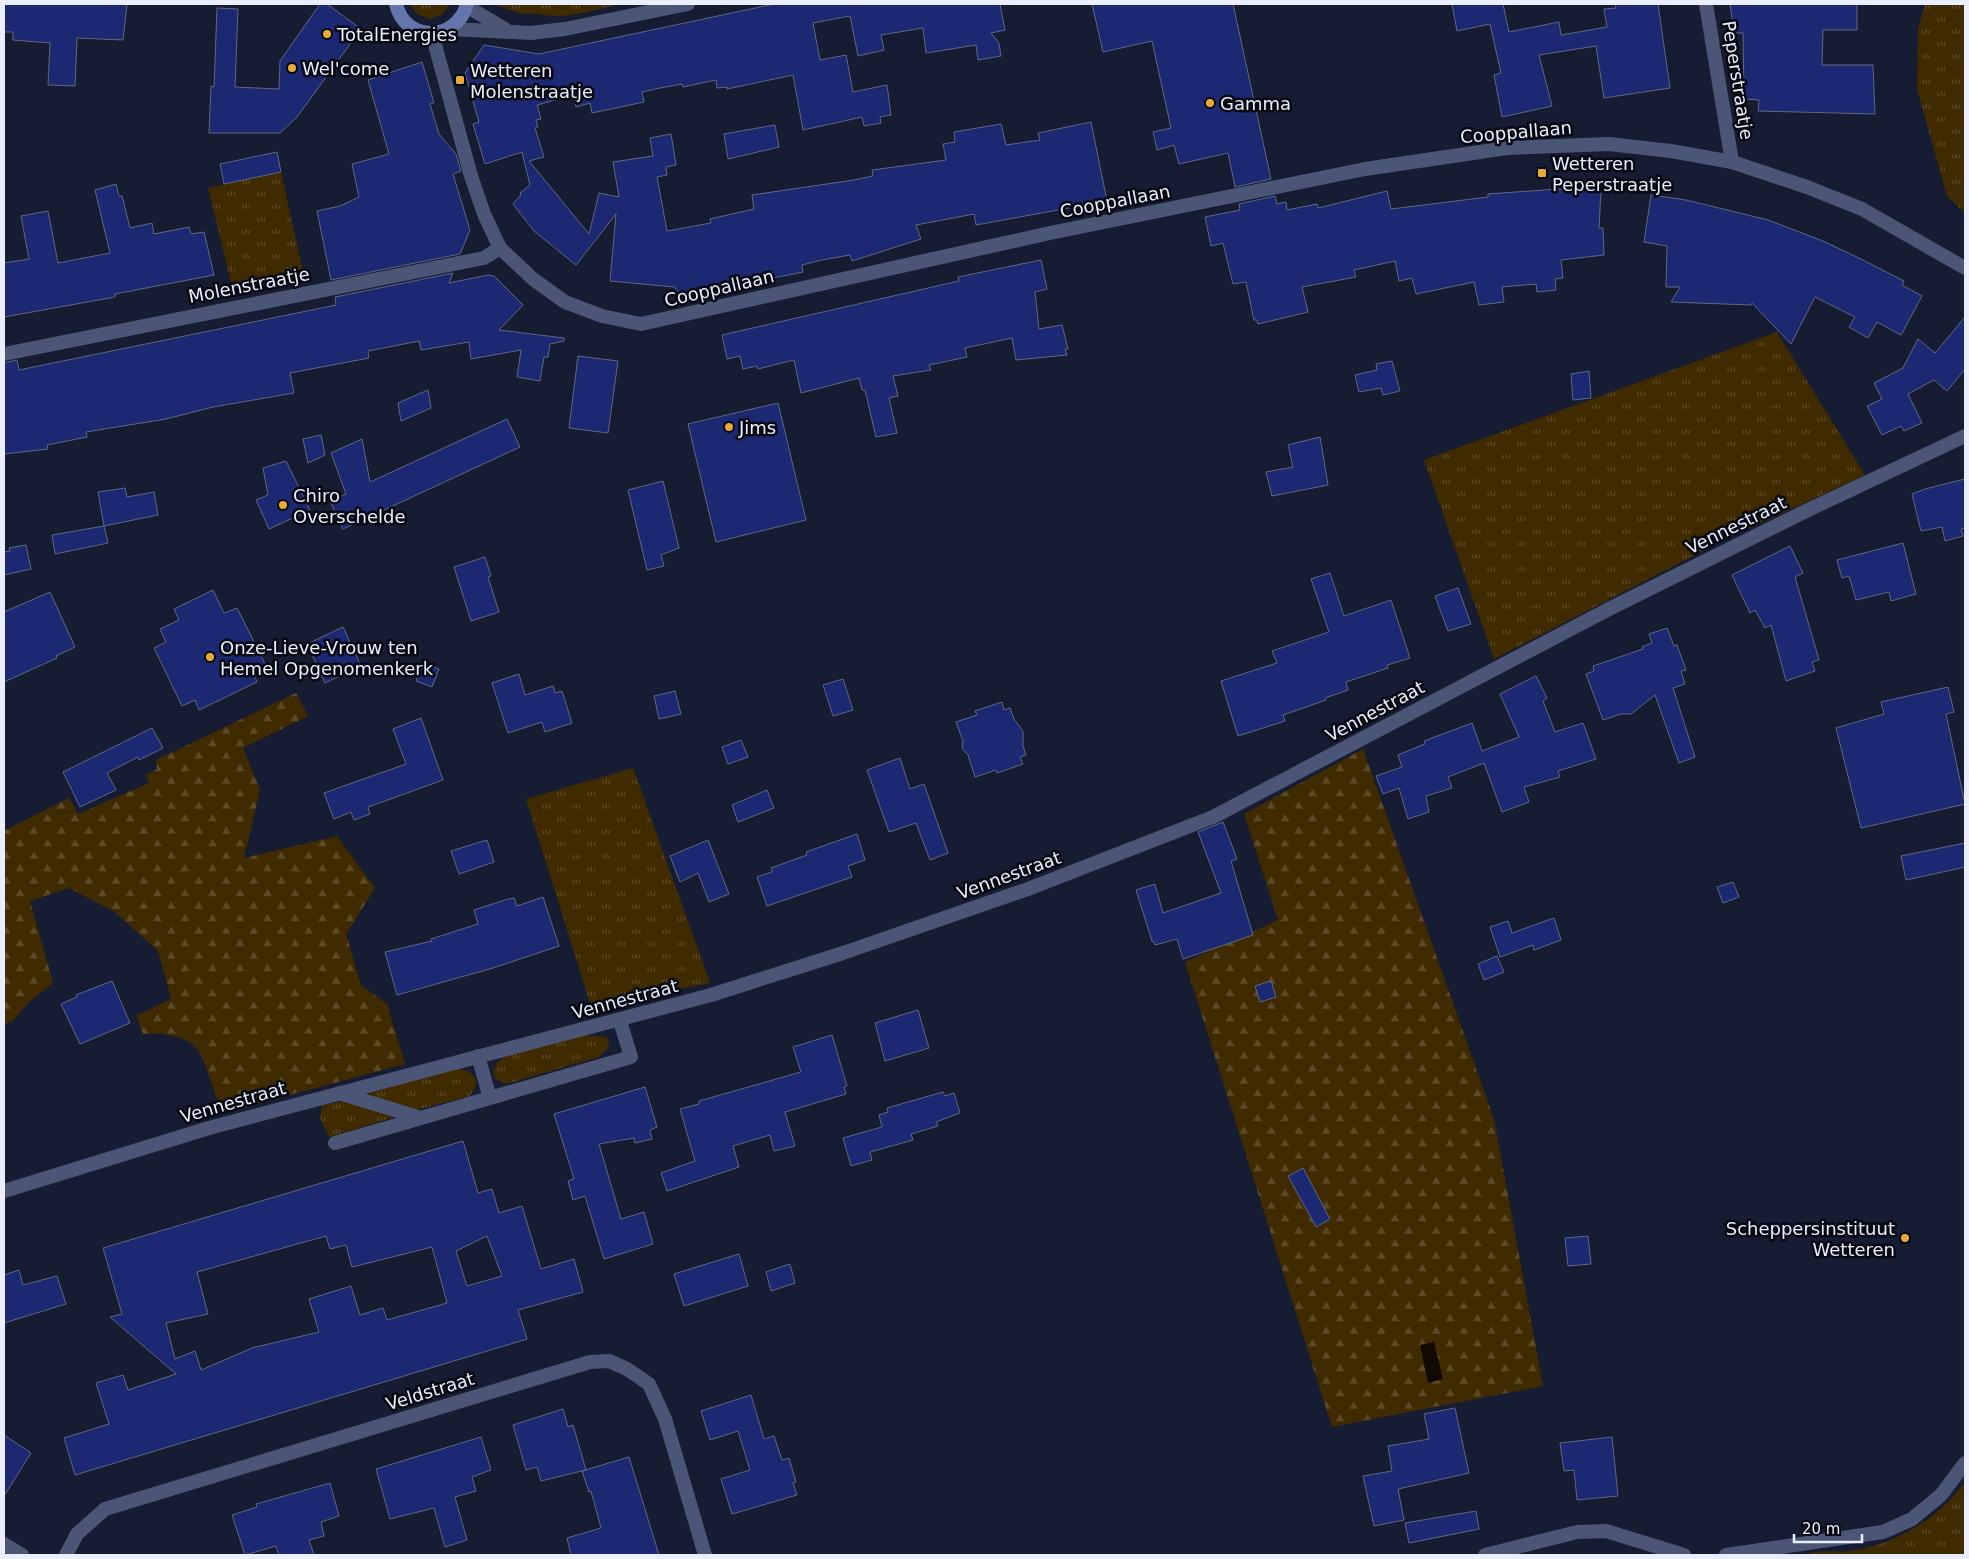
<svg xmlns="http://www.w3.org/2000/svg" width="1969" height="1559" viewBox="0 0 1969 1559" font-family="'DejaVu Sans',sans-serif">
	<defs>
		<pattern id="grass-tufts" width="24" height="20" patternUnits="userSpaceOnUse" patternTransform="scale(1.25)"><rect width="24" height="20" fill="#402a00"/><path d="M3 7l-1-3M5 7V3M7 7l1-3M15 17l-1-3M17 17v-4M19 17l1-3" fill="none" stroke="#5c4926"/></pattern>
		<pattern id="forest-firs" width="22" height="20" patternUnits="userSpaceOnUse" patternTransform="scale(1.25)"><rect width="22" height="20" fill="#402a00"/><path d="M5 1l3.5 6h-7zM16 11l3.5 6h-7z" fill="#5c4926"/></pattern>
	</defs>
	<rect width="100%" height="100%" fill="#161d32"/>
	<!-- grass -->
	<path fill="url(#grass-tufts)" d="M 410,4 L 449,4 L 443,14 L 430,19 L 417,14 Z
		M 493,4 L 622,4 C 602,8 582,14 563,16 C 551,17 531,12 523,14 Z
		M 1925,4 L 1965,4 L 1965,213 L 1947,196 L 1917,89 L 1918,30 Z
		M 281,172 L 304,276 L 233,291 L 208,188 Z
		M 1777,332 L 1865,475 L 1722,541 L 1494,659 L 1424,460 Z
		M 633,768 L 710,983 L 591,1006 L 526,799 Z
		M 585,1035 L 607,1037 L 609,1047 L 599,1057 L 506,1084 L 495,1079 L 493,1072 L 497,1063 L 505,1056 Z
		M 452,1068 C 470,1069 485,1077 470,1096 L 416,1110 L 360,1092 Z
		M 344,1101 L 398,1116 L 329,1137 L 320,1118 L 322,1105 Z
		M 1965,1482 L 1965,1555 L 1806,1555 C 1815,1549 1839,1553 1851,1551 C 1896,1544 1938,1519 1965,1482 Z"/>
	<!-- forest -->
	<path fill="url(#forest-firs)" d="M 296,693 L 308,716 L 243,748 L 260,790 L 244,858 L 337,836 L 375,888 L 346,934 L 361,985 L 387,1004 L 405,1064 L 222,1113 C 218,1101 204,1058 198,1050 C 185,1034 162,1033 143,1034 L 136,1016 L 171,999 L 158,951 L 115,912 L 69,888 L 30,901 L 53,983 L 29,1002 L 12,1022 L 4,1024 L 4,831 L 69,798 L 78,814 L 149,783 L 146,775 L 157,769 L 156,760 Z
		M 1363,749 L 1494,1119 L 1543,1386 L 1332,1427 L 1185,962 L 1278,920 L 1244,814 Z"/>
	<!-- water -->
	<path fill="#110a02" d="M 1434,1342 L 1443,1379 L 1428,1383 L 1420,1345 Z"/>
	<!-- building -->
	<path fill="#1c2972" stroke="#5e6781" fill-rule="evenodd" d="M 4,4 L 127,4 L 123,40 L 77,38 L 75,86 L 48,85 L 50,43 L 13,40 L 13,32 L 4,32 Z
		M 320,4 L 327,4 L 361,29 L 297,117 L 280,133 L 209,133 L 211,86 L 214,87 L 217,8 L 238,9 L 235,87 L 279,89 L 280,61 Z
		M 774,4 L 1000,4 L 1005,30 L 991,33 L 999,43 L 1001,56 L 978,60 L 976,45 L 926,53 L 923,28 L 881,35 L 884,50 L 858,56 L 850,16 L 813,23 L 820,60 L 846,55 L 853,92 L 887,85 L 891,115 L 880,117 L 881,123 L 864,126 L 862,117 L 803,130 L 793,75 L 727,89 L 727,87 L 717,88 L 716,80 L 683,87 L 682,84 L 660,88 L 642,92 L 644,102 L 592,113 L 590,103 L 576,107 L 573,95 L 537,105 L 541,119 L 536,120 L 538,127 L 535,128 L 544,157 L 529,161 L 589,234 L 599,193 L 619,197 L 613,162 L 653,156 L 650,138 L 671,134 L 676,165 L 666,167 L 667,175 L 657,177 L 667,231 L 711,223 L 710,219 L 754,209 L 752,195 L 854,180 L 873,176 L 872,170 L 946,160 L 943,144 L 955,142 L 954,132 L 1001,124 L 1006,145 L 1040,140 L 1038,133 L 1091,122 L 1107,201 L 976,225 L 974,214 L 916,225 L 921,239 L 852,261 L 850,255 L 822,260 L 802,265 L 803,272 L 682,296 L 674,287 L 610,281 L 616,214 L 576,265 L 534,231 L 513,204 L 521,195 L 520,193 L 530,185 L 522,152 L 485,164 L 473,124 L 479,122 L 465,73 L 484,45 L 539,54 Z
		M 1092,4 L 1233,4 L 1271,179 L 1235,187 L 1228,153 L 1179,164 L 1174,145 L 1157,150 L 1153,132 L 1171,128 L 1152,41 L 1103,52 Z
		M 1452,4 L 1503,4 L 1509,32 L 1559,22 L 1561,35 L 1607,27 L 1604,9 L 1616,8 L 1615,4 L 1658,4 L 1670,88 L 1604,98 L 1596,46 L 1539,55 L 1552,106 L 1502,117 L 1494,75 L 1501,73 L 1490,24 L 1457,31 Z
		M 1730,4 L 1857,4 L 1857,30 L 1823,30 L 1822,65 L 1873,65 L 1875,114 L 1758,111 L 1759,100 L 1744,99 L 1743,33 L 1734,33 Z
		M 422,62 L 434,103 L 430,104 L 439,134 L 456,154 L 461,171 L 453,174 L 470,230 L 460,254 L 331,280 L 317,211 L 340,206 L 359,197 L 352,164 L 389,154 L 368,80 Z
		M 775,125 L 779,147 L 728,159 L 724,134 Z
		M 277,152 L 281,172 L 224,184 L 220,164 Z
		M 116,184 L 119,196 L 122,196 L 130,228 L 152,223 L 154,234 L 189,227 L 191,234 L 204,232 L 214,275 L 115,294 L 115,297 L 4,317 L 4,263 L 29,259 L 21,216 L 48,211 L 58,263 L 110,253 L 95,190 Z
		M 1558,189 L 1601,190 L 1599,228 L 1603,228 L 1604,255 L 1561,260 L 1563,278 L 1555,279 L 1556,290 L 1537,292 L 1536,284 L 1502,287 L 1504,302 L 1479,305 L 1474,282 L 1416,294 L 1412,278 L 1399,281 L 1395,261 L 1354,270 L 1356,277 L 1302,287 L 1308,312 L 1258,324 L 1257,320 L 1254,320 L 1246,282 L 1233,284 L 1223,243 L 1211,246 L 1205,217 L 1240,210 L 1239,204 L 1275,196 L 1277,204 L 1286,202 L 1287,210 L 1317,204 L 1318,208 L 1387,191 L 1391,209 L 1488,197 L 1488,194 Z
		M 1651,195 L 1686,200 L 1768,220 L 1823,241 L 1861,259 L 1904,281 L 1902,285 L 1922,296 L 1901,335 L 1877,322 L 1868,338 L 1849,327 L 1855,317 L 1815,297 L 1791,344 L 1752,303 L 1751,305 L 1671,302 L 1680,287 L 1666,287 L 1667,246 L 1644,242 Z
		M 1041,260 L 1047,289 L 1035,292 L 1039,329 L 1062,325 L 1068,349 L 1065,349 L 1067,355 L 1016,360 L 1012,338 L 965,348 L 967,357 L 929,365 L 931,370 L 893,376 L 898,396 L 889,398 L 897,433 L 876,437 L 865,390 L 862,390 L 859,378 L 801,393 L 794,360 L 758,369 L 757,366 L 743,369 L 740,356 L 727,359 L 722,335 L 959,281 L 958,277 Z
		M 453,273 L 449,283 L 488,275 L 494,276 L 523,305 L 499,330 L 564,338 L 564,341 L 550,344 L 548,357 L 544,357 L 540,381 L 517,377 L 521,350 L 471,359 L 469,342 L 421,350 L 419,341 L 368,351 L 369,358 L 290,373 L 294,393 L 213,407 L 166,419 L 86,432 L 87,437 L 47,445 L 48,449 L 4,454 L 4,363 L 17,360 L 19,370 L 336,305 L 335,297 Z
		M 1965,317 L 1965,369 L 1947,391 L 1934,380 L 1908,394 L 1922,423 L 1904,431 L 1901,426 L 1882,435 L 1867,406 L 1882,399 L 1874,383 L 1903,368 L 1918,339 L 1935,353 Z
		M 578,356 L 618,361 L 608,433 L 569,428 Z
		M 1392,361 L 1400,391 L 1383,395 L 1381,388 L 1359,392 L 1355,375 L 1377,370 L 1376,364 Z
		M 1589,371 L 1591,398 L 1573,400 L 1571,374 Z
		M 428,390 L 431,408 L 401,421 L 398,403 Z
		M 778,403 L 806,520 L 716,542 L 688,424 Z
		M 507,419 L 520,447 L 343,529 L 330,501 L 346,494 L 331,453 L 362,439 L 370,482 Z
		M 321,435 L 325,455 L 308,463 L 303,439 Z
		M 1320,437 L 1328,485 L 1272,496 L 1266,472 L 1293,467 L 1288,445 Z
		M 286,461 L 310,510 L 269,529 L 256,500 L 268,495 L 263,468 Z
		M 1965,479 L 1965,528 L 1961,529 L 1963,536 L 1945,541 L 1942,527 L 1921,531 L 1912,494 L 1925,489 Z
		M 663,481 L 679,548 L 661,555 L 664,566 L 647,570 L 628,490 Z
		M 125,488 L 127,497 L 154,492 L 158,515 L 104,526 L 98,492 Z
		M 104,526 L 108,543 L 55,554 L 52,535 Z
		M 1903,543 L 1916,594 L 1891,601 L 1889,592 L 1856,600 L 1849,576 L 1842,578 L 1837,560 Z
		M 26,545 L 31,569 L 4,575 L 4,552 L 10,551 L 9,548 Z
		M 1790,546 L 1803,573 L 1795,577 L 1819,660 L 1812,662 L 1815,671 L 1786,681 L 1771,625 L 1765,628 L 1755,610 L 1750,613 L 1732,575 Z
		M 485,557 L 491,576 L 488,577 L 499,612 L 471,621 L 454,567 Z
		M 1330,573 L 1344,616 L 1391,600 L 1410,658 L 1387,665 L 1388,668 L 1346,682 L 1348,690 L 1325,698 L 1326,700 L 1283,715 L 1285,721 L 1238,736 L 1221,681 L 1277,663 L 1272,651 L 1329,632 L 1311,579 Z
		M 1458,588 L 1471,624 L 1448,631 L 1435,596 Z
		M 213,590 L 224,613 L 237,608 L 266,666 L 253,672 L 257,682 L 199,710 L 195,700 L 182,706 L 154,648 L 166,642 L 160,629 L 179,620 L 174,609 Z
		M 50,592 L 75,647 L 56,656 L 57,658 L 4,682 L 4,612 Z
		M 343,627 L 361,666 L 325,683 L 307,644 Z
		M 1667,628 L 1674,646 L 1677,645 L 1686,670 L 1681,671 L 1685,684 L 1673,688 L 1695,757 L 1679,763 L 1655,695 L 1631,714 L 1621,714 L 1603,720 L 1586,674 L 1594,671 L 1593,666 L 1643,649 L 1642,647 L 1652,643 L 1649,634 Z
		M 423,663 L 439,669 L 432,687 L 416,681 Z
		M 519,674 L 525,695 L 553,686 L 555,693 L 562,691 L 572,723 L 545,732 L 542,722 L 508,733 L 492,683 Z
		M 1536,676 L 1547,698 L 1543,701 L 1555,732 L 1583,723 L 1596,759 L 1558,771 L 1560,777 L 1524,787 L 1529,802 L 1502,812 L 1484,763 L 1448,777 L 1452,788 L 1426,796 L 1429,812 L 1408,819 L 1399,788 L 1383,794 L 1376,776 L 1402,767 L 1398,755 L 1425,744 L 1424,741 L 1472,723 L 1482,751 L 1519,737 L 1500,694 Z
		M 843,679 L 853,710 L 833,716 L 823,685 Z
		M 1948,687 L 1954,712 L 1946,714 L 1965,804 L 1861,828 L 1836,728 L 1884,714 L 1881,702 Z
		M 675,691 L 681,714 L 659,719 L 654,696 Z
		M 1002,702 L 1004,710 L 1010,708 L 1014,719 L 1023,731 L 1023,746 L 1026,755 L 1020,757 L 1023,764 L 997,773 L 996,770 L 975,777 L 968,755 L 962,748 L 963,741 L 956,722 L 977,715 L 975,711 Z
		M 421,718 L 443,780 L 368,807 L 370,814 L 354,820 L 351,812 L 334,819 L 324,793 L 406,764 L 393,729 Z
		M 152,728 L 163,748 L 139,760 L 138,757 L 107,773 L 116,790 L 80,807 L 63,772 Z
		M 741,740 L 748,757 L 728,764 L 722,747 Z
		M 900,758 L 910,789 L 924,784 L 948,853 L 930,860 L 916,823 L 889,832 L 867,770 Z
		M 767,790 L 774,808 L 738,822 L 732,805 Z
		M 1223,822 L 1237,859 L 1231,861 L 1253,935 L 1183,959 L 1177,939 L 1155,945 L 1153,941 L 1152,941 L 1136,890 L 1155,884 L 1163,913 L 1221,893 L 1198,832 Z
		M 857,834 L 865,860 L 848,866 L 852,877 L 767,906 L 757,877 L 772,872 L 771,868 L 807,855 L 806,852 Z
		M 487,840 L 494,862 L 459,874 L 451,851 Z
		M 708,840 L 729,894 L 709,902 L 698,873 L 680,882 L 670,856 Z
		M 1965,843 L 1965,867 L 1906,880 L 1901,856 Z
		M 1733,882 L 1739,897 L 1723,903 L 1717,887 Z
		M 543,897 L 559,946 L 493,968 L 397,995 L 385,952 L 432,941 L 431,939 L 478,924 L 474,910 L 505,900 L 514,898 L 517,906 Z
		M 1554,918 L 1561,940 L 1534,950 L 1533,945 L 1500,957 L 1490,927 L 1508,921 L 1512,933 Z
		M 1497,956 L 1504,972 L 1484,980 L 1478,964 Z
		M 112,981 L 130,1023 L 80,1044 L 61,1004 L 77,997 L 76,995 Z
		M 1271,981 L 1276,997 L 1260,1002 L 1255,986 Z
		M 918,1010 L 929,1048 L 885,1061 L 875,1023 Z
		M 832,1035 L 847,1086 L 844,1087 L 846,1094 L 785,1112 L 795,1146 L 774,1151 L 770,1135 L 733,1146 L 739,1167 L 667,1191 L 661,1173 L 695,1161 L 680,1109 L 699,1104 L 699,1101 L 801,1072 L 793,1047 Z
		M 645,1087 L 657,1127 L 650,1130 L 652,1139 L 635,1143 L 634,1138 L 599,1144 L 621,1219 L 644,1212 L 653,1244 L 604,1259 L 585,1196 L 573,1200 L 568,1181 L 574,1179 L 554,1114 Z
		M 943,1092 L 945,1096 L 954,1093 L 960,1113 L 936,1122 L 938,1126 L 911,1134 L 913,1140 L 870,1152 L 872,1160 L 851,1166 L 843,1138 L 882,1127 L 879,1115 L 888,1112 L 887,1108 Z
		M 463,1141 L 478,1193 L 492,1189 L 499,1213 L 522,1206 L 541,1269 L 574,1259 L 583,1292 L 518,1310 L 527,1339 L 75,1475 L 64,1438 L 109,1424 L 96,1383 L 123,1375 L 128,1390 L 176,1374 L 110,1317 L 122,1314 L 103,1248 ZM 326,1236 L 330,1249 L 346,1245 L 352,1267 L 432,1247 L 447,1303 L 387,1320 L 383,1308 L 360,1315 L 351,1286 L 309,1299 L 319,1332 L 252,1348 L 201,1370 L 195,1351 L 175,1359 L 166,1323 L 208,1314 L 197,1272 ZM 487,1236 L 502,1276 L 467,1286 L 456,1251 Z
		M 1303,1168 L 1330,1219 L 1316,1227 L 1288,1176 Z
		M 1588,1236 L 1591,1264 L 1568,1266 L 1565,1238 Z
		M 739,1254 L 748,1286 L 684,1306 L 674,1274 Z
		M 790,1264 L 795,1283 L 771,1291 L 766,1272 Z
		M 19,1270 L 23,1285 L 57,1276 L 66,1304 L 4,1323 L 4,1275 Z
		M 751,1395 L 764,1439 L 774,1436 L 782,1460 L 789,1458 L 796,1482 L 793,1483 L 797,1495 L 732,1514 L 721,1479 L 750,1470 L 738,1431 L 710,1440 L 701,1411 Z
		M 1455,1408 L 1469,1473 L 1398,1489 L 1404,1520 L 1374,1526 L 1363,1476 L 1392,1471 L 1388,1446 L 1429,1439 L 1424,1414 Z
		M 563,1409 L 568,1427 L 573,1425 L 586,1470 L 541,1481 L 537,1467 L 526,1470 L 513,1425 Z
		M 4,1435 L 31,1453 L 4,1496 Z
		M 481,1437 L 491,1470 L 472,1477 L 476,1491 L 455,1497 L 467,1540 L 445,1547 L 434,1508 L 390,1519 L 376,1469 Z
		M 1612,1437 L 1618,1496 L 1577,1500 L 1574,1470 L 1564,1471 L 1560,1443 Z
		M 629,1457 L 659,1555 L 571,1555 L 567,1538 L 601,1528 L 591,1491 L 589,1492 L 582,1471 Z
		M 330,1483 L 339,1516 L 321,1522 L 324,1536 L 309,1540 L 314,1555 L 279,1555 L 276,1546 L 245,1555 L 232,1515 L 257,1507 L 256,1504 Z
		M 1476,1511 L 1479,1529 L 1409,1543 L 1405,1523 Z"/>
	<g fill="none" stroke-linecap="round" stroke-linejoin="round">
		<!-- minor -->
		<path stroke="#4b5677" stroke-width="14" d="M 1706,4 L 1732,162
			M 466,6 L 505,29
			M 451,29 L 531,33 L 565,29 L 688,4
			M 4,354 L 484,258 L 500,248
			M 478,1056 L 490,1098
			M 339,1093 L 421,1118
			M 335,1143 L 631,1057 L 620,1021
			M 4,1191 L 209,1128 L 711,995 L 843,953 L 1028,889 L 1213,817 L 1607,610 L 1808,510 L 1965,436
			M 66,1555 L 77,1534 L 105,1509 L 590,1362 L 609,1361 L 627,1369 L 649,1384 L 665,1419 L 705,1555
			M 1485,1555 L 1577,1532 L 1606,1531 L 1684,1555
			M 1726,1555 L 1883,1532 L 1912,1519 L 1941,1495 L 1965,1463"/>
		<!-- tertiary -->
		<path stroke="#4b5677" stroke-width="14" d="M 432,34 L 471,176 L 484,214 L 500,248 L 533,279 L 565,302 L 602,316 L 641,324 L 1050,233 L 1365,169 L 1507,148 L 1609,144 L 1671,151 L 1732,162 L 1807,187 L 1862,209 L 1965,268
			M 4,1544 L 22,1555"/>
		<!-- secondary -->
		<path stroke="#6475ab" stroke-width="14" d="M 396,4 C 405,43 457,42 467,4"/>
	</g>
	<!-- markers -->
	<g fill="#e9ab38" stroke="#050811" stroke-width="2">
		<circle cx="327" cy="34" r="5"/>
		<circle cx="292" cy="68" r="5"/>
		<rect x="455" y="75" width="10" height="10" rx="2.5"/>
		<circle cx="1210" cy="103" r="5"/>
		<rect x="1537" y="168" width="10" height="10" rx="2.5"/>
		<circle cx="729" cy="427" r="5"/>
		<circle cx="283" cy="505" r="5"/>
		<circle cx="210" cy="657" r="5"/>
		<circle cx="1905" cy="1238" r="5"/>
	</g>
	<g text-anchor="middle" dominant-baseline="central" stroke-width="5" stroke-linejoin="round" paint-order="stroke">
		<!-- poi labels -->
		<g font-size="18" fill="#e9effe" stroke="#050811" text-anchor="start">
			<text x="337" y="34">TotalEnergies</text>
			<text x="302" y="68">Wel'come</text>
			<text x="470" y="70">Wetteren<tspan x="470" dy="21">Molenstraatje</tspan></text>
			<text x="1220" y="103">Gamma</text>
			<text x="1552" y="163">Wetteren<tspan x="1552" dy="21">Peperstraatje</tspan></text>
			<text x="739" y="427">Jims</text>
			<text x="293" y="495">Chiro<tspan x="293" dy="21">Overschelde</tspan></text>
			<text x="220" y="647">Onze-Lieve-Vrouw ten<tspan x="220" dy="21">Hemel Opgenomenkerk</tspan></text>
			<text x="1895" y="1228" text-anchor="end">Scheppersinstituut<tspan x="1895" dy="21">Wetteren</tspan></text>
		</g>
		<!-- street labels -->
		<g font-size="18" fill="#e9effe" stroke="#050811">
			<text transform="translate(1738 80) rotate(81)">Peperstraatje</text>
			<text transform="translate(1516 132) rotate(-5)">Cooppallaan</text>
			<text transform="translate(1115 201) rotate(-11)">Cooppallaan</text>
			<text transform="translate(249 285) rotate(-11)">Molenstraatje</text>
			<text transform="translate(719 288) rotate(-13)">Cooppallaan</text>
			<text transform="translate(1736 525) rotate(-26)">Vennestraat</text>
			<text transform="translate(1375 711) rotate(-28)">Vennestraat</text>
			<text transform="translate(1009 875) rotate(-20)">Vennestraat</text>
			<text transform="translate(625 999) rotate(-15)">Vennestraat</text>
			<text transform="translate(233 1102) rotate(-16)">Vennestraat</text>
			<text transform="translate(430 1391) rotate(-17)">Veldstraat</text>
		</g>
	</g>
	<!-- border -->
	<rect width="1969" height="1559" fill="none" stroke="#e9effe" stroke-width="10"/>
	<!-- scale -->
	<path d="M1794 1534v8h68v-8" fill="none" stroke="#e9effe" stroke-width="2.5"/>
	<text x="1802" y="1534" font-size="15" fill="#e9effe" stroke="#050811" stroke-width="4" paint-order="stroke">20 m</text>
</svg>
